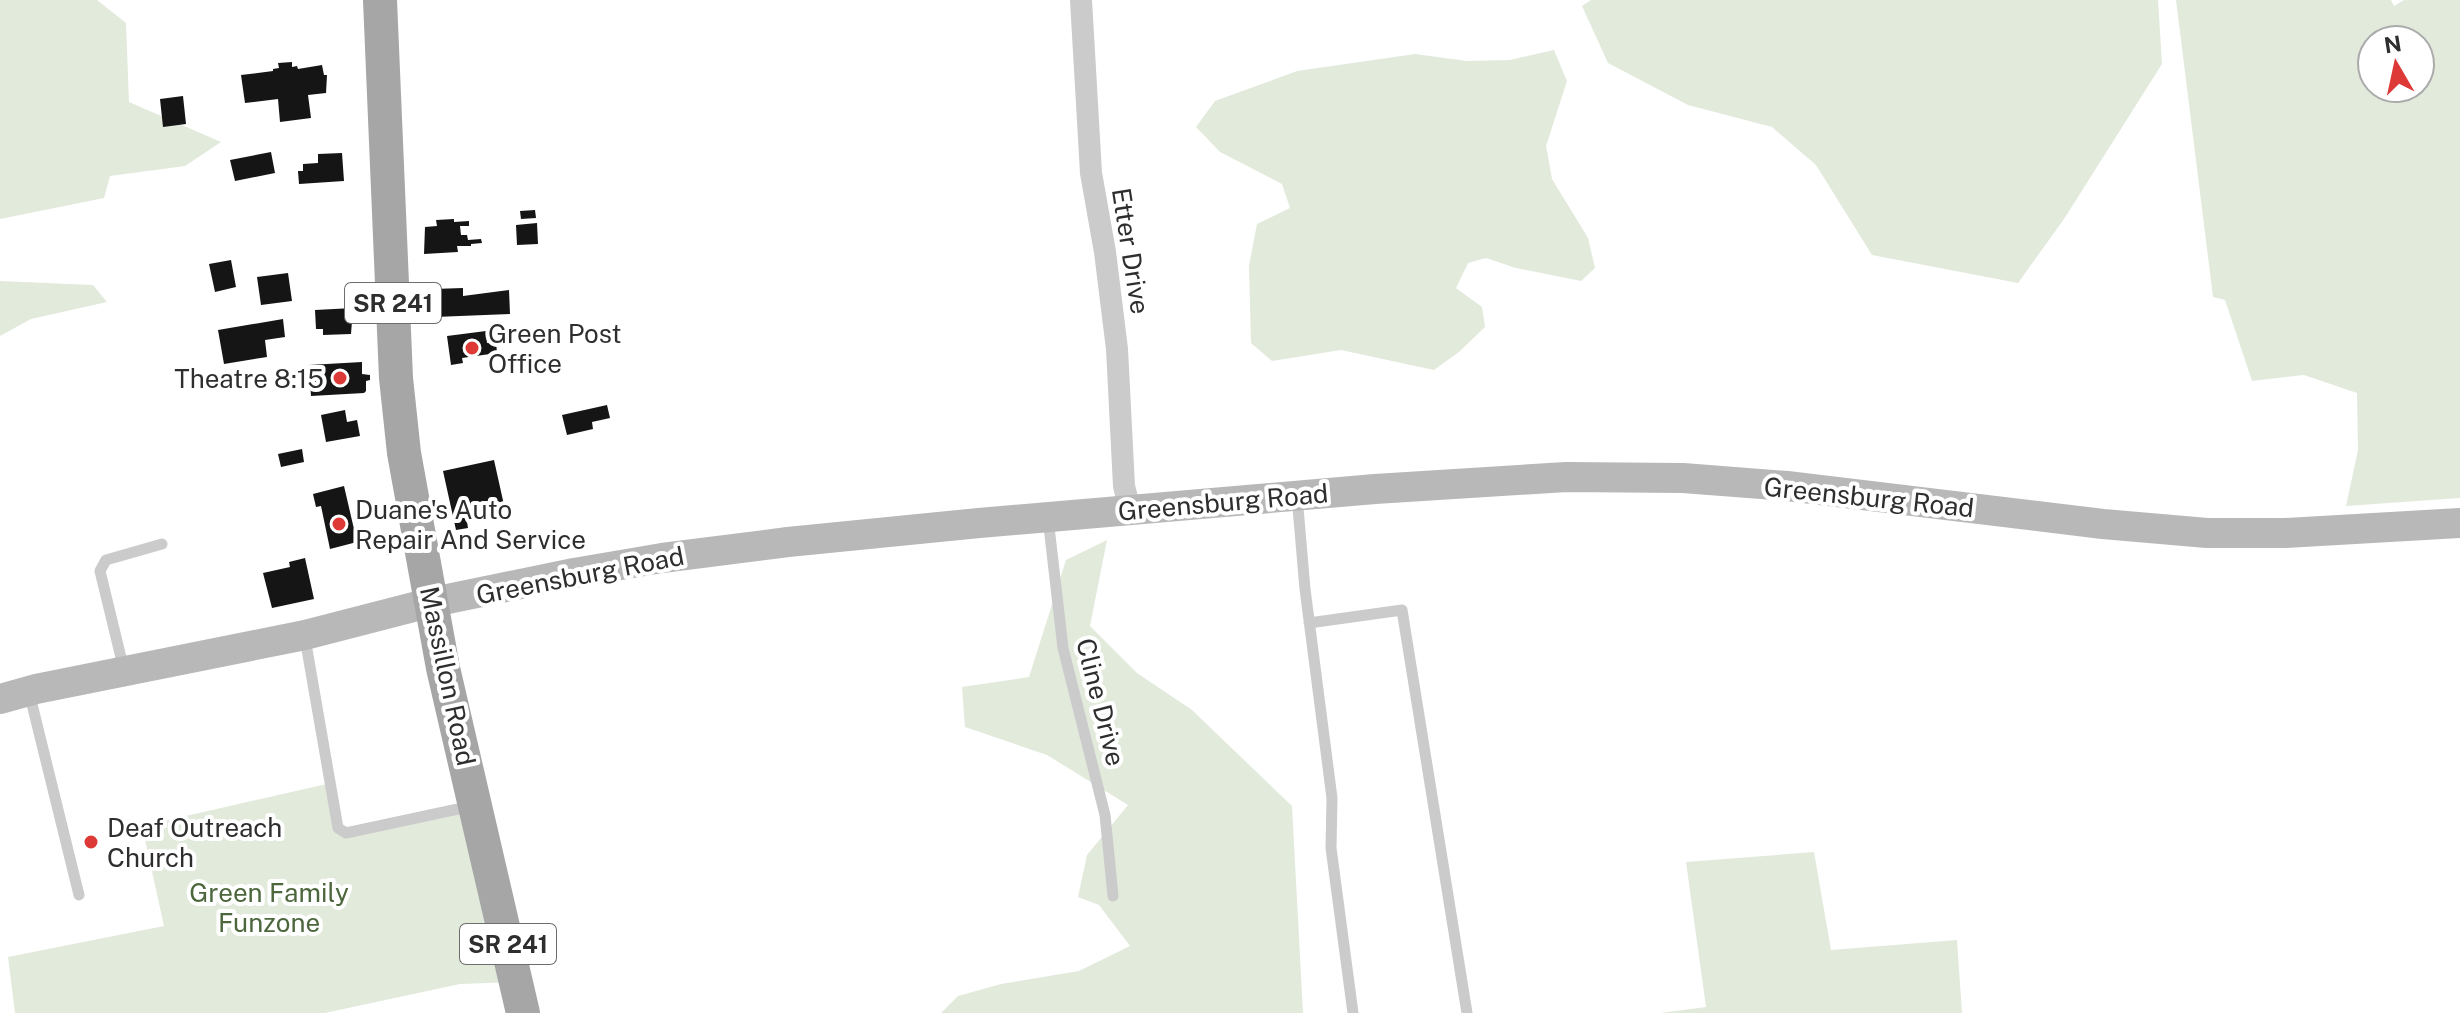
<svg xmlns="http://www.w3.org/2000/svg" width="2460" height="1013" viewBox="0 0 2460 1013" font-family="'Public Sans',sans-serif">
	<rect width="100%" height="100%" fill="#fff"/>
	<!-- green -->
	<path fill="#e2eadc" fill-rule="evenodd" d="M 0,0 L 97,0 L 126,23 L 129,102 L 221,142 L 185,166 L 110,176 L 104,198 L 0,219 Z
		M 1591,0 L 2158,0 L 2162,64 L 2064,219 L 2018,283 L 1872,255 L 1816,165 L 1772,127 L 1688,105 L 1608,63 L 1582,6 Z
		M 2176,0 L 2391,0 L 2394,6 L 2404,0 L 2460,0 L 2460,498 L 2346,506 L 2358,450 L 2357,393 L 2304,375 L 2252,381 L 2225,300 L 2213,297 ZM 2372,40 L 2420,40 L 2420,88 L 2372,88 Z
		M 1554,50 L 1567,81 L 1546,146 L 1552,179 L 1588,238 L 1595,268 L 1581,281 L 1516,268 L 1486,258 L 1468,263 L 1456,288 L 1482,307 L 1485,327 L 1459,352 L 1434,370 L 1341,350 L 1272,361 L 1251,343 L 1249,266 L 1257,224 L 1290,208 L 1282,184 L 1220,152 L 1196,127 L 1215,101 L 1297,71 L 1415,54 L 1467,61 L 1510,60 Z
		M 0,281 L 93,285 L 107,302 L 31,319 L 0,336 Z
		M 1107,540 L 1090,626 L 1137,673 L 1192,710 L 1292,806 L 1303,1013 L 941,1013 L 958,996 L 1001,984 L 1079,971 L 1130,946 L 1099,905 L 1078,897 L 1087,855 L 1128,805 L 1047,755 L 965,727 L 962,687 L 1029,677 L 1066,560 Z
		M 331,783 L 338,828 L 346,833 L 477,805 L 516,982 L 460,984 L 325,1013 L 15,1013 L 8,957 L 164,926 L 142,826 Z
		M 1814,852 L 1831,950 L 1957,940 L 1962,1013 L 1660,1013 L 1706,1007 L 1686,862 Z"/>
	<!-- building -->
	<path fill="#151515" d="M 292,62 L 292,67 L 297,66 L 298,69 L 322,65 L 324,75 L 327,75 L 326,93 L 308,95 L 311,118 L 280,122 L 278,99 L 245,103 L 241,75 L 273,71 L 273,69 L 279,68 L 278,63 Z
		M 183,96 L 186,124 L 163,127 L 160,99 Z
		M 271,152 L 275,173 L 235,181 L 230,160 Z
		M 342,153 L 344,181 L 299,184 L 298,171 L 303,171 L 303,164 L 318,163 L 318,154 Z
		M 535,210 L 536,218 L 521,219 L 520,211 Z
		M 454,219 L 454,222 L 469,221 L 469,226 L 460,226 L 461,235 L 467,235 L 468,240 L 481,239 L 482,243 L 471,244 L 471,246 L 457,246 L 458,252 L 424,254 L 425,227 L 437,226 L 436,220 Z
		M 537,223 L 538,244 L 517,245 L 516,225 Z
		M 231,260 L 236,287 L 215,292 L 209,264 Z
		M 288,273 L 292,301 L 261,305 L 257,277 Z
		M 463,288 L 463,296 L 509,290 L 510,314 L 435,317 L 433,289 Z
		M 353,308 L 351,334 L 323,335 L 323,329 L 316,329 L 315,310 Z
		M 283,319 L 285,337 L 265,340 L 267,357 L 224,364 L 218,330 Z
		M 486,331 L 487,343 L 496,341 L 497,353 L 462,358 L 463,363 L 451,365 L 447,336 Z
		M 362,362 L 362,374 L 370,375 L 370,380 L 366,381 L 366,391 L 364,393 L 311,396 L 309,365 Z
		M 607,405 L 610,418 L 592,422 L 593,429 L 567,435 L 562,415 Z
		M 345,410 L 347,422 L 357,420 L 360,436 L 326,442 L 321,415 Z
		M 302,449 L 304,462 L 281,467 L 278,454 Z
		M 494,460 L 506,514 L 467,522 L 468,528 L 456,530 L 443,471 Z
		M 344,486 L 357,542 L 330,549 L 321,506 L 316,507 L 313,494 Z
		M 305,558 L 314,599 L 272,608 L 263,573 L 290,567 L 289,562 Z"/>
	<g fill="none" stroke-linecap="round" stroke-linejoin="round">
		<!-- lane -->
		<path stroke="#cbcbcb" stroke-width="11" d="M 1297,496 L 1305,589 L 1332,798 L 1331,848 L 1353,1013
			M 1048,518 L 1063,648 L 1105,815 L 1113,896
			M 1309,623 L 1402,610 L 1467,1013
			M 305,638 L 338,828 L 346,833 L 472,806
			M 124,670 L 100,571 L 106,560 L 162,544
			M 29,692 L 79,895"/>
		<!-- street -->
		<path stroke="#cbcbcb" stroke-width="22" d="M 1081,0 L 1091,173 L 1105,252 L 1117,349 L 1124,486 L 1130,510"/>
		<!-- secondary -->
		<path stroke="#b8b8b8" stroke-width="30" d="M 0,699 L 36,689 L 305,635 L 433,602 L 574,573 L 662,558 L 788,542 L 979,523 L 1375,489 L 1566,477 L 1683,478 L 1787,486 L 2103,524 L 2207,533 L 2285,533 L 2460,523"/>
		<!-- primary -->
		<path stroke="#a6a6a6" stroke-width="34" d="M 380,0 L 396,378 L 404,453 L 443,668 L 523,1013"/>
	</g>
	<!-- markers -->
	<g fill="#dd3937" stroke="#fff" stroke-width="3">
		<circle cx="472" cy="348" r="8"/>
		<circle cx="340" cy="378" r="8"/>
		<circle cx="339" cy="524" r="8"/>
		<circle cx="91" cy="842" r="8"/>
	</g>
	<g text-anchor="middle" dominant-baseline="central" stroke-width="8" stroke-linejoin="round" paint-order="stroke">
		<!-- shield labels -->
		<g fill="#fff" stroke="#6d6d6d" stroke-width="2">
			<rect x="345" y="283" width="96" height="40" rx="6"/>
			<rect x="460" y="924" width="96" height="40" rx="6"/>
		</g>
		<g font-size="24" font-weight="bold" fill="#2e2e2e">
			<text x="393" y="303">SR 241</text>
			<text x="508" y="944">SR 241</text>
		</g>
		<!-- street labels -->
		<g font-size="26" fill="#2e2e2e" stroke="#fff">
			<text transform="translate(1131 251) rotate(81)">Etter Drive</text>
			<text transform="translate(1869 497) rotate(6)">Greensburg Road</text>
			<text transform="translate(1223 502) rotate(-5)">Greensburg Road</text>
			<text transform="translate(580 575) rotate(-11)">Greensburg Road</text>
			<text transform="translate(448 676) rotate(78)">Massillon Road</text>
			<text transform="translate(1101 702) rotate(76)">Cline Drive</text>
		</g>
		<!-- poi labels -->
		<g font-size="26" fill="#2e2e2e" stroke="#fff" text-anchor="start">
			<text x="488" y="333">Green Post<tspan x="488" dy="30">Office</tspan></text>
			<text x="324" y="378" text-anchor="end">Theatre 8:15</text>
			<text x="355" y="509">Duane's Auto<tspan x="355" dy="30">Repair And Service</tspan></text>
			<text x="107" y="827">Deaf Outreach<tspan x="107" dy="30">Church</tspan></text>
		</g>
		<!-- park labels -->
		<g font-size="26" fill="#4d673d" stroke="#fff">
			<text x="269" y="892">Green Family<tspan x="269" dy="30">Funzone</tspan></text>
		</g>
	</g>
	<!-- north arrow -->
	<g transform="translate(2396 64) rotate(351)"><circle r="38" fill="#ffffff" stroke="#ababab" stroke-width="2"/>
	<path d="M0-6L14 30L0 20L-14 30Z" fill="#dd3937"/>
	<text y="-12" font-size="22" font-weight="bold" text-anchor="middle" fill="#2e2e2e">N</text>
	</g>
</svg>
